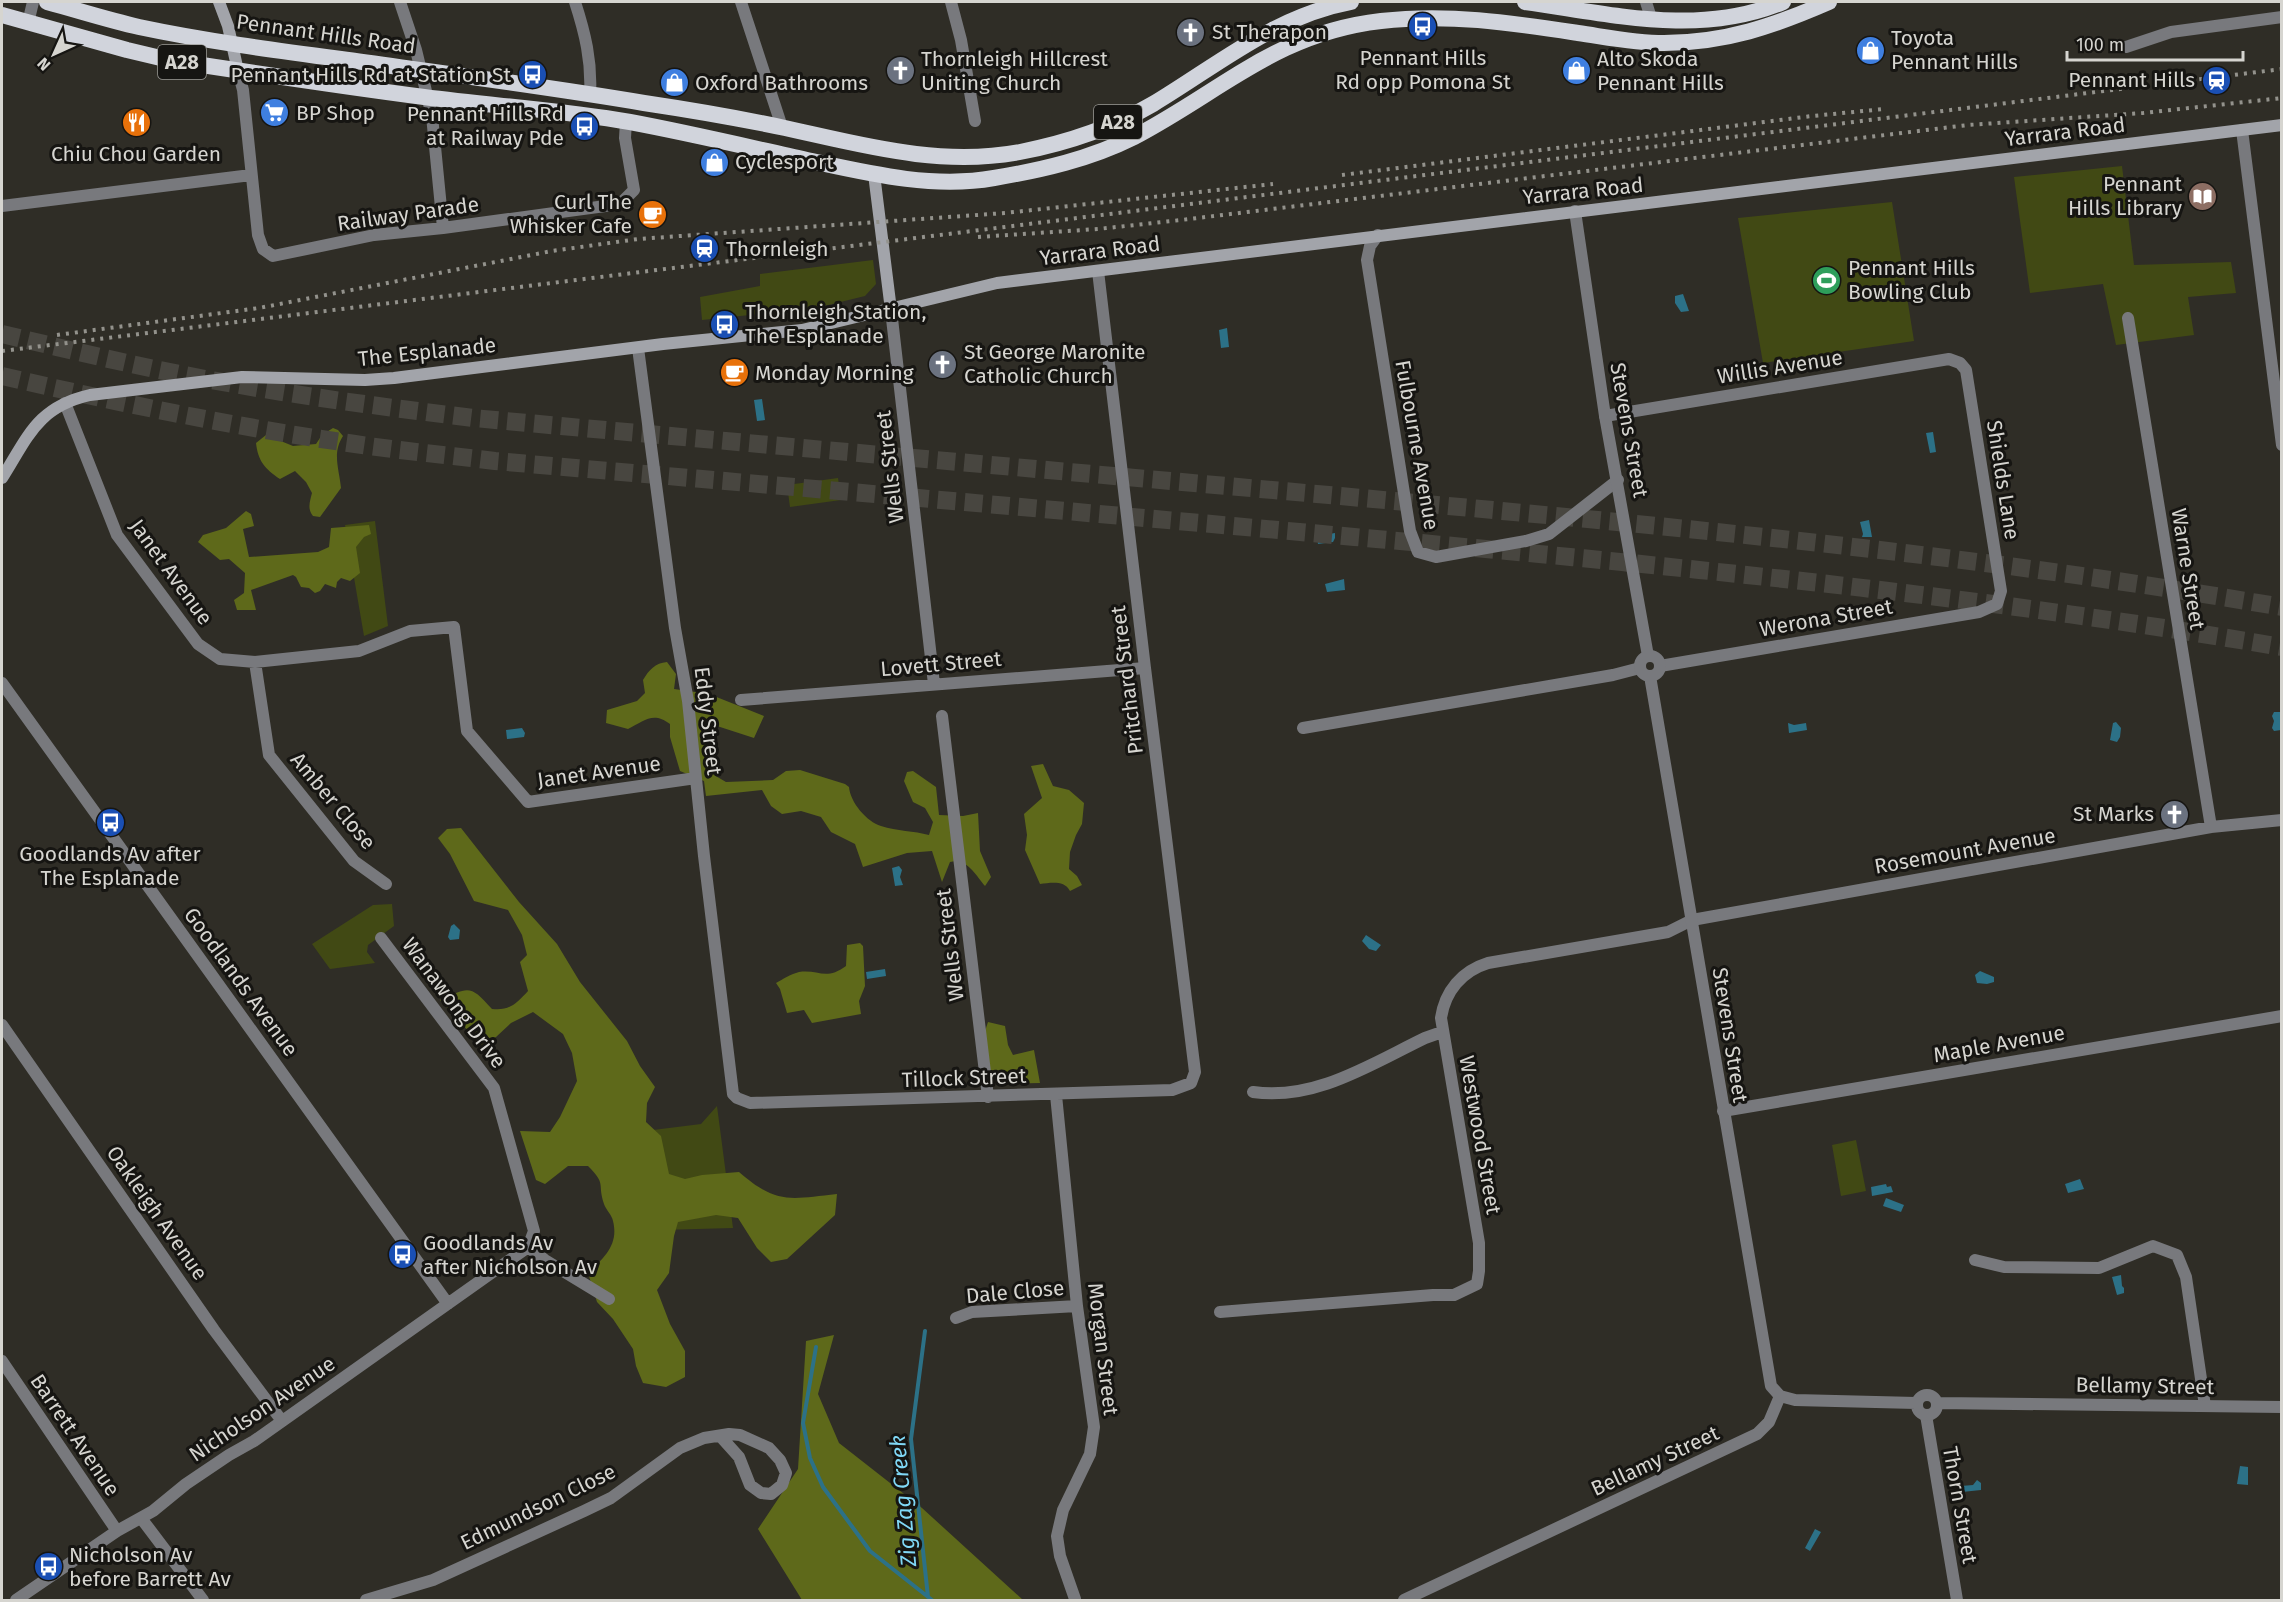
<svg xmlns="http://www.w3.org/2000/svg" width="2283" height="1602" viewBox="0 0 2283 1602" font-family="'Fira Sans',sans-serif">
	<rect width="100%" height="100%" fill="#2f2d26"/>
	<!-- green -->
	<path fill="#414914" d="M 2122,166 L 2134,265 L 2231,262 L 2236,293 L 2188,297 L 2194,335 L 2116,345 L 2103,284 L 2030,293 L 2014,177 Z
		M 1892,202 L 1914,341 L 1763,363 L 1738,218 Z
		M 873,260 L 876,284 L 865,296 L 816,308 L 702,320 L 700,297 L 760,286 L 760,274 Z
		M 838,478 L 841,500 L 790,507 L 787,485 Z
		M 375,521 L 388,626 L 364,636 L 345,525 Z
		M 392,904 L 394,926 L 368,945 L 367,952 L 375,963 L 330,969 L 312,944 L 373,905 Z
		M 717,1106 L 733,1228 L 661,1230 L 653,1130 L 701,1124 Z
		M 1856,1140 L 1866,1191 L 1841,1196 L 1832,1145 Z"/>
	<!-- forest -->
	<path fill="#5e691a" d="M 333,428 L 338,430 L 343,436 C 332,453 339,468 341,488 L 320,517 L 313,516 C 307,509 310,501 312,493 L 306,482 L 295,471 L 280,479 C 265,469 258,461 256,443 L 266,435 L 293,446 L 316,444 L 322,435 Z
		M 246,511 L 251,514 L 254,526 L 243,529 L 249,557 L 318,552 L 329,547 L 331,528 L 369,525 L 371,534 L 364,537 L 356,547 L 360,573 L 350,581 L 341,578 L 337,582 L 336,588 L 325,584 L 320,591 L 315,593 L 309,588 L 301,587 L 296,577 L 293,575 L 251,590 L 256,610 L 237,610 L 234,600 L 244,593 L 245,573 L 229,559 L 220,560 L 198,542 L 203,535 L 226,528 Z
		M 667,662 L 676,674 L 674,689 L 709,694 L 764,716 L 754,738 L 717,726 L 713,755 L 714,775 L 726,782 L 773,780 L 786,771 L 800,770 L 845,784 L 849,787 C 850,802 867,822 881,826 C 897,831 914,831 929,835 L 933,822 L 925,808 L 913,802 L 904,781 L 907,772 L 913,771 L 936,787 L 939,815 L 963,816 L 978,813 L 980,851 L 991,877 L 985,886 C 976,875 966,857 950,862 L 942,882 L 932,851 L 907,853 L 863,867 L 855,844 L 831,832 L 821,817 L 801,811 L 782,814 L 771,806 L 762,790 L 706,796 L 704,781 L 680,771 L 670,737 L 670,724 C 653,711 644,721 628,729 L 606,723 L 607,710 L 637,701 L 645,693 L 643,680 C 649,670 655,663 667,662 Z
		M 1043,764 L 1053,786 L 1069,790 L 1084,803 L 1082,824 L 1076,835 L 1070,852 L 1069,869 L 1077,876 L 1082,885 L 1070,891 C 1064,880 1051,883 1040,884 L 1025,850 L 1027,835 L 1024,814 L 1042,798 L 1031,766 Z
		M 461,828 L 519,902 L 557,944 L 580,982 L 627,1041 L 640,1066 L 655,1087 L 647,1103 L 646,1122 L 661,1136 L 669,1174 L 685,1179 L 702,1175 L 739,1172 C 777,1205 790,1199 837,1194 L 835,1215 L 787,1259 L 771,1262 L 757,1248 L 738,1218 L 716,1215 L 678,1222 L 674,1236 L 669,1273 L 657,1290 L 670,1324 L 685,1351 L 685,1377 L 666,1387 L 643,1383 L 636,1366 L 633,1349 L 613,1319 L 597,1302 L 588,1273 C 604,1258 619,1245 613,1221 C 612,1215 606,1210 604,1204 C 597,1183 607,1185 588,1166 L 568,1166 L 545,1184 L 536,1180 L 520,1131 L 550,1132 L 560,1117 L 577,1081 L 572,1053 L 563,1034 L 533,1012 L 511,1023 L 496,1037 L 482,1046 L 440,1000 C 469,987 470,984 492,1009 C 509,1011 516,1004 528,991 L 520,962 L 527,955 L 522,935 L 508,910 L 474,901 L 450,854 L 438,838 L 447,829 Z
		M 860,943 L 863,946 L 865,986 L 859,1001 L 861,1014 L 812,1023 L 804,1010 L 787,1013 L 780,989 L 776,983 C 783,979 791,974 799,972 C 818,969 826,981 846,966 L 847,945 Z
		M 988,1022 L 1005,1026 L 1008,1045 L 1013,1055 L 1034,1050 L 1040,1083 L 999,1084 L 991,1077 L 985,1031 Z
		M 834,1335 L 818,1394 L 839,1443 L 922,1508 L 1023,1600 L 802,1600 L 758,1529 L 798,1469 L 806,1341 Z"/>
	<!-- water -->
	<path fill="#2c7187" d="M 1683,294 L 1689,311 L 1681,312 L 1675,303 L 1675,296 Z
		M 1227,328 L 1229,347 L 1221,348 L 1219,330 Z
		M 762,399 L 765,420 L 757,421 L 754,400 Z
		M 1933,432 L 1936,452 L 1930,453 L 1926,433 Z
		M 1869,520 L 1872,537 L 1862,537 L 1863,534 L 1860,522 Z
		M 1335,533 L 1335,538 L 1333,542 L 1318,544 L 1317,536 Z
		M 1344,579 L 1345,590 L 1327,592 L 1325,584 Z
		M 2274,712 L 2280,712 L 2281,730 L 2274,731 L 2272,728 L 2274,721 L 2272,716 Z
		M 2116,722 L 2121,728 L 2120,737 L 2117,742 L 2110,740 L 2113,723 Z
		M 1788,723 L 1794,725 L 1806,723 L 1807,730 L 1789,733 Z
		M 522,728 L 525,733 L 524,737 L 507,739 L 506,730 Z
		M 899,866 L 902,870 L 900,877 L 903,885 L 895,886 L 892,868 Z
		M 454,924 L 460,930 L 459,939 L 450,940 L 448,937 L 451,926 Z
		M 1366,935 L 1381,945 L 1376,951 L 1369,949 L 1362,941 Z
		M 885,969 L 886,976 L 867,979 L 866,972 Z
		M 1980,971 L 1994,977 L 1994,982 L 1987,984 L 1977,983 L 1975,975 Z
		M 2080,1179 L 2084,1189 L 2068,1193 L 2065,1184 Z
		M 1886,1184 L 1887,1187 L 1891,1186 L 1893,1192 L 1872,1196 L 1871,1187 Z
		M 1886,1198 L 1904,1205 L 1901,1212 L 1883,1206 Z
		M 2121,1275 L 2122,1286 L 2124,1288 L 2124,1293 L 2117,1295 L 2112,1277 Z
		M 2240,1466 L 2248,1467 L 2248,1485 L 2237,1484 Z
		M 1977,1480 L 1981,1483 L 1981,1490 L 1962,1492 L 1961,1486 L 1973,1485 Z
		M 1815,1529 L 1821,1532 L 1810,1551 L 1805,1548 Z"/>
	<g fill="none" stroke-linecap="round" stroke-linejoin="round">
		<!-- stream -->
		<path stroke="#2c7187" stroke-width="4" d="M 925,1331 L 911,1439 L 928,1597
			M 816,1347 L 803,1423 L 810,1458 L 823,1487 L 870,1551 L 932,1600"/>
		<!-- motorway-tunnel -->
		<path stroke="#484640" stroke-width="18" stroke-dasharray="18 9" stroke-linecap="butt" d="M 2,334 C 78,352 156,371 234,384 C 313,398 393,408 473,418 C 759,444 1044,470 1329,495 C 1647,524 1966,553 2282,607
			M 2,376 C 119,403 236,427 355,444 C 401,451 448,455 495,461 C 771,485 1047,509 1322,534 C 1643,563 1964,593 2282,647"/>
		<!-- minor -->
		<path stroke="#78797d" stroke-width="12" d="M 400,2 L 416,50 L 432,116 L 443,228
			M 575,2 C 585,33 592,61 590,95
			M 741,2 L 782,127
			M 951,2 L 961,40 L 975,121
			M 1646,2 L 1652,21
			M 28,23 L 33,2
			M 2126,47 L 2171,32 L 2282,17
			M 238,71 L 243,90 L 258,235 L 263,249 L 273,256 L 374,235 L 443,228 L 620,204 L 634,190 L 625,138 L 626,121
			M 2242,130 L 2282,445
			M 2,206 L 251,175
			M 1378,235 L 1370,246 L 1367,260 L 1410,531 L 1418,552 L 1436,557 L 1526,541 L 1549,534 L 1618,480
			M 891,310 L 934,684
			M 2128,318 L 2211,827
			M 638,348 L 675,628 L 688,701 L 704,856 L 733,1094 L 737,1098 L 750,1103 L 1172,1090 L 1191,1083 L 1195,1072 L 1145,668 L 1098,271
			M 65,403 L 117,535 L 198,644 L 220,659 L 255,662 L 359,651 L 410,631 L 454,627 L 467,731 L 528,802 L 696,778
			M 1605,416 L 1949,359 L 1960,363 L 1966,370 L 2001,591 L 1997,604 L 1979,612 L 1660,666
			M 255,662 L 269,755 L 354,861 L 386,884
			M 2,683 L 448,1304
			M 741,700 L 1145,668
			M 942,716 L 988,1097
			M 1303,728 L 1613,675 L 1640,668
			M 2,1025 L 214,1330 L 282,1421
			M 1253,1092 C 1315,1101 1371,1064 1425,1038 L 1442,1032
			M 1056,1095 L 1077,1306 L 1094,1427 L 1090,1454 L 1063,1510 L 1057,1536 L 1060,1556 L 1075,1599
			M 1723,1111 L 2282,1016
			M 528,1247 L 545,1260 L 609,1299
			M 1975,1260 L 2004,1267 L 2099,1268 L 2153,1246 L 2177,1255 L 2186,1277 L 2205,1406
			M 1220,1312 L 1433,1295 L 1454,1295 L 1477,1284 L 1479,1271 L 1479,1243 L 1441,1018 C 1445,991 1462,971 1488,963 L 1668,932 L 1692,920 L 2211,827 L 2282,820
			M 956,1318 L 972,1312 L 1077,1306
			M 2,1361 L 117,1531
			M 1926,1415 L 1957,1600
			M 141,1518 L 203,1600
			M 16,1600 L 117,1531 L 153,1511 L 186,1484 L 229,1455 L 254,1441 L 528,1247 L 534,1231 L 494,1088 L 381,938
			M 366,1600 L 433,1580 L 584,1511 L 611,1498 L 680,1448 L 704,1438 L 729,1434 L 740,1435 L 769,1448 L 780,1460 L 786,1473 L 782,1485 L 771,1494 L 761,1493 L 750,1485 L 739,1457 L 721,1437
			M 1404,1600 L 1757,1434 L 1769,1422 L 1780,1396"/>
		<!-- tertiary -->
		<path stroke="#78797d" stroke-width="12" d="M 1575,211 L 1605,416 L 1648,656
			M1640 666a10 10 0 1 1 20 0a10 10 0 1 1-20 0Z
			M 1650,676 L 1771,1386 L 1780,1396 L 1795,1400 L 1916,1403
			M1917 1405a10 10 0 1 1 20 0a10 10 0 1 1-20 0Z
			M 1937,1403 L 2282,1407"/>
		<!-- secondary -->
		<path stroke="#a2a4aa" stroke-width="12" d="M 219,2 L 228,26 L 238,71
			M 874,174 L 891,310
			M 2,478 C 28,437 37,407 90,395 L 242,377 L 365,380 L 394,378 L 663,344 L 802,330 L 997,283 L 2282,125"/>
		<!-- trunk -->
		<path stroke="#d1d4dc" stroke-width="16" d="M 47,2 C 77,10 108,20 139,27 C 205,41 273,50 341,59 C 442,73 543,86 644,103 C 691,110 738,118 785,128 C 863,145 939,167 1020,152 C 1066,143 1112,128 1153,104 C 1218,65 1275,16 1351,2
			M 1525,2 C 1612,14 1699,37 1783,2
			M 2,15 L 127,50 L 169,60 C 254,73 339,86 424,97 C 493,106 562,110 630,122 C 689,133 748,147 807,160 C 867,173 932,189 994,178 C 1042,170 1090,159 1134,137 C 1222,91 1276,33 1381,21 C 1448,13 1512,23 1578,33 C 1606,37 1635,43 1664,43 C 1725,43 1774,26 1829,2"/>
		<!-- rail -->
		<path stroke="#93928c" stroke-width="4" stroke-dasharray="3 6" stroke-linecap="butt" d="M 1342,175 L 1812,116 L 1884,109
			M 978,237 L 1098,229 L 1181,220 L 1968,125 L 2143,113 L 2282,98
			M 57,335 L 259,308 L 552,251 L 638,239 L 1005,213 L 1273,184
			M 2,351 L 2282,69"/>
	</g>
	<!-- icons -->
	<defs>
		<symbol id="bus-disc" viewBox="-11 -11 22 22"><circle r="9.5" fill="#1a4fb4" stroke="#161512"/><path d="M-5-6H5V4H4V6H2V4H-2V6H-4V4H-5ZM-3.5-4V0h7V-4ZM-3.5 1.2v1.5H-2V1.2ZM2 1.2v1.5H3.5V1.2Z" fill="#fff"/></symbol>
		<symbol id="church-disc" viewBox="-11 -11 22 22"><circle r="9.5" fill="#6b7280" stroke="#161512"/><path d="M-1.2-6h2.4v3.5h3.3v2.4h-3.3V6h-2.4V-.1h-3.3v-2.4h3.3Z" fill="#fff"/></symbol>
		<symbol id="shop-disc" viewBox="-11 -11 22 22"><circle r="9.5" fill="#3f7fe0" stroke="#161512"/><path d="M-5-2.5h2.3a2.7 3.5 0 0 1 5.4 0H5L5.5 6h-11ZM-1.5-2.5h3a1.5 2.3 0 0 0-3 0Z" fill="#fff"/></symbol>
		<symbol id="station-disc" viewBox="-11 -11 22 22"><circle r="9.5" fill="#1a4fb4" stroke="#161512"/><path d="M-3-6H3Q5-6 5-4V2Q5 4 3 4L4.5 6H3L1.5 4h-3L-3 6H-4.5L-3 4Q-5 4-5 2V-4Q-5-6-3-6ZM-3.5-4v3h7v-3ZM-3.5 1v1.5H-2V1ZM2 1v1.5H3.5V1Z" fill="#fff"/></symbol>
		<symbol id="supermarket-disc" viewBox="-11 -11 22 22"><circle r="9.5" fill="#3f7fe0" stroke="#161512"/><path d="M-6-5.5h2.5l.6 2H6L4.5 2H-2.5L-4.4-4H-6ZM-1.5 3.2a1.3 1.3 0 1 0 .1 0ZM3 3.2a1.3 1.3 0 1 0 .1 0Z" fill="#fff"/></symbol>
		<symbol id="restaurant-disc" viewBox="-11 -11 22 22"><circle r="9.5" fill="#e8710a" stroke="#161512"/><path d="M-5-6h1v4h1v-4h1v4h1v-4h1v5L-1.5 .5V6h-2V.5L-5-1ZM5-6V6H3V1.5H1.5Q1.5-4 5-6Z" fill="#fff"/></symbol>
		<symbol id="library-disc" viewBox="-11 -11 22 22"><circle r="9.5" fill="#8d6e63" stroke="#161512"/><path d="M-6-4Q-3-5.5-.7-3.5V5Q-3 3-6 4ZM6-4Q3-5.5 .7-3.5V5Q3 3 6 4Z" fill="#fff"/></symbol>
		<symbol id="cafe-disc" viewBox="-11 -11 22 22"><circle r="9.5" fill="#e8710a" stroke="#161512"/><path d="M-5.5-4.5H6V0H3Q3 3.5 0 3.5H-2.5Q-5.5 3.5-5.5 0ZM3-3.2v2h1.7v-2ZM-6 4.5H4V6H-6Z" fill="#fff"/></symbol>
		<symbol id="stadium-disc" viewBox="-11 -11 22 22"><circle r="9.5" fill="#2e9e5b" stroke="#161512"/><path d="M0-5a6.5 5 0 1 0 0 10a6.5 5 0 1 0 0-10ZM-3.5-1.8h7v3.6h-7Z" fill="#fff"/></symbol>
	</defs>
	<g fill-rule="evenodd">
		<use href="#bus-disc" x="1406" y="10" width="33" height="33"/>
		<use href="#church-disc" x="1174" y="16" width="33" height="33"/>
		<use href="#shop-disc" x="1854" y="34" width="33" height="33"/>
		<use href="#church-disc" x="884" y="54" width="33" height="33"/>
		<use href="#shop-disc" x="1560" y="54" width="33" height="33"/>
		<use href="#bus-disc" x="516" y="58" width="33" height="33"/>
		<use href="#station-disc" x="2200" y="64" width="33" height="33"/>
		<use href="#shop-disc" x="658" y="66" width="33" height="33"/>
		<use href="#supermarket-disc" x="258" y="96" width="33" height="33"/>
		<use href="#restaurant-disc" x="120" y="106" width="33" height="33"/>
		<use href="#bus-disc" x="568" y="110" width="33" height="33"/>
		<use href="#shop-disc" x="698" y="146" width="33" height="33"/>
		<use href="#library-disc" x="2186" y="180" width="33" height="33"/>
		<use href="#cafe-disc" x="636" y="198" width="33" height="33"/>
		<use href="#station-disc" x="688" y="232" width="33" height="33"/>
		<use href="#stadium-disc" x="1810" y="264" width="33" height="33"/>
		<use href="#bus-disc" x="708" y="308" width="33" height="33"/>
		<use href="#church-disc" x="926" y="348" width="33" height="33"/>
		<use href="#cafe-disc" x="718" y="356" width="33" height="33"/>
		<use href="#church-disc" x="2158" y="798" width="33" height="33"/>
		<use href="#bus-disc" x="94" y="806" width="33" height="33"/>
		<use href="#bus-disc" x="386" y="1238" width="33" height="33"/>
		<use href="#bus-disc" x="32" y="1550" width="33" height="33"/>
	</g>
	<g text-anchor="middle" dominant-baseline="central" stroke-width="6" stroke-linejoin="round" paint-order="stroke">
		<!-- shield labels -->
		<g fill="#161512" stroke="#9c9b97" stroke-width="1.5">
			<rect x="158" y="45" width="48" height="34" rx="4.5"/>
			<rect x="1094" y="105" width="48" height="34" rx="4.5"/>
		</g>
		<g font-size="20" font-weight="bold" fill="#d6d5d0">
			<text x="182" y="62">A28</text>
			<text x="1118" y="122">A28</text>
		</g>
		<!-- poi labels -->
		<g font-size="21" fill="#d6d5d0" stroke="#161512" text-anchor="start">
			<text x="1212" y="32">St Therapon</text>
			<text x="1891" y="38">Toyota<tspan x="1891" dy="24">Pennant Hills</tspan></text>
			<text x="1423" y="58" text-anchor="middle">Pennant Hills<tspan x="1423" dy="24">Rd opp Pomona St</tspan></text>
			<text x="921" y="59">Thornleigh Hillcrest<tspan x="921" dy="24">Uniting Church</tspan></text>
			<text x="1597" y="59">Alto Skoda<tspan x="1597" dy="24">Pennant Hills</tspan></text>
			<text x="511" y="75" text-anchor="end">Pennant Hills Rd at Station St</text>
			<text x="2195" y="80" text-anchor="end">Pennant Hills</text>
			<text x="695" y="83">Oxford Bathrooms</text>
			<text x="296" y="113">BP Shop</text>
			<text x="564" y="114" text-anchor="end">Pennant Hills Rd<tspan x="564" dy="24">at Railway Pde</tspan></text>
			<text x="136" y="154" text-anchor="middle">Chiu Chou Garden</text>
			<text x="735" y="162">Cyclesport</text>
			<text x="2182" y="184" text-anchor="end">Pennant<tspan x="2182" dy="24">Hills Library</tspan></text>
			<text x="632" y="202" text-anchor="end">Curl The<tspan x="632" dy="24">Whisker Cafe</tspan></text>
			<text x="726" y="249">Thornleigh</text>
			<text x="1848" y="268">Pennant Hills<tspan x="1848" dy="24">Bowling Club</tspan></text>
			<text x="745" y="312">Thornleigh Station,<tspan x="745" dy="24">The Esplanade</tspan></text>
			<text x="964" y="352">St George Maronite<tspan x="964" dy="24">Catholic Church</tspan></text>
			<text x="755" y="373">Monday Morning</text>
			<text x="2154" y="814" text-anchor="end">St Marks</text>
			<text x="110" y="854" text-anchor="middle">Goodlands Av after<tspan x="110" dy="24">The Esplanade</tspan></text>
			<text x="423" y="1243">Goodlands Av<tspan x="423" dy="24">after Nicholson Av</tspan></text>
			<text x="69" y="1555">Nicholson Av<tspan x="69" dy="24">before Barrett Av</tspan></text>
		</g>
		<!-- street labels -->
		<g font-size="21" fill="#d6d5d0" stroke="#161512">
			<text transform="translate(326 34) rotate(8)">Pennant Hills Road</text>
			<text transform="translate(2065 132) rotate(-7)">Yarrara Road</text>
			<text transform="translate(1583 191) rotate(-6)">Yarrara Road</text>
			<text transform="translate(408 214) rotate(-8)">Railway Parade</text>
			<text transform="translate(1100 251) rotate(-7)">Yarrara Road</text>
			<text transform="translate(427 352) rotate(-6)">The Esplanade</text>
			<text transform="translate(1780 367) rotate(-9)">Willis Avenue</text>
			<text transform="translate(1629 430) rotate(80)">Stevens Street</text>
			<text transform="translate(1417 445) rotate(80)">Fulbourne Avenue</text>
			<text transform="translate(890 467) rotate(-97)">Wells Street</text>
			<text transform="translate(2003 480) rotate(81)">Shields Lane</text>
			<text transform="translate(2188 569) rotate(81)">Warne Street</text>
			<text transform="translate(171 572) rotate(54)">Janet Avenue</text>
			<text transform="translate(1826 618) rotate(-10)">Werona Street</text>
			<text transform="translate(941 664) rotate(-5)">Lovett Street</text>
			<text transform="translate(1127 680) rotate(-97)">Pritchard Street</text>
			<text transform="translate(708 721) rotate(83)">Eddy Street</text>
			<text transform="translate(599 772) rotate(-8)">Janet Avenue</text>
			<text transform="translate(333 801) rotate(50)">Amber Close</text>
			<text transform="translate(1965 851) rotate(-10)">Rosemount Avenue</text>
			<text transform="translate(950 945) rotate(-97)">Wells Street</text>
			<text transform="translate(241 982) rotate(54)">Goodlands Avenue</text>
			<text transform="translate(454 1003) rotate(53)">Wanawong Drive</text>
			<text transform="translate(1730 1035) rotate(81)">Stevens Street</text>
			<text transform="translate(1999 1044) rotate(-10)">Maple Avenue</text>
			<text transform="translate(964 1078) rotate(-2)">Tillock Street</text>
			<text transform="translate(1480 1135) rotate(80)">Westwood Street</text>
			<text transform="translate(157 1213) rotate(55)">Oakleigh Avenue</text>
			<text transform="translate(1015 1292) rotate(-5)">Dale Close</text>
			<text transform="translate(1103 1349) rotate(83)">Morgan Street</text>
			<text transform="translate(2145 1386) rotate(1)">Bellamy Street</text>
			<text transform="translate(262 1409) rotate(-34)">Nicholson Avenue</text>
			<text transform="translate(75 1435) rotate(56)">Barrett Avenue</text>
			<text transform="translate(1655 1461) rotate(-25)">Bellamy Street</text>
			<text transform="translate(1960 1505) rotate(80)">Thorn Street</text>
			<text transform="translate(538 1507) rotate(-26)">Edmundson Close</text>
		</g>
		<!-- water labels -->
		<g font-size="22" font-style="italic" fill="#80d8f6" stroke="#161512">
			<text transform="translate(903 1501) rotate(-95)">Zig Zag Creek</text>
		</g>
	</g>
	<!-- border -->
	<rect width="2283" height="1602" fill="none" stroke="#d6d5d0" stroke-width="6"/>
	<!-- north arrow -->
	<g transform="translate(54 54) rotate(225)" stroke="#161512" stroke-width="4.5" paint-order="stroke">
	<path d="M0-4.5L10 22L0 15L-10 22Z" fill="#d6d5d0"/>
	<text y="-9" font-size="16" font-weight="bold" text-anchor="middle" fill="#d6d5d0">N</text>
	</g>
	<!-- scale -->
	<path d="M2067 51v9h176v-9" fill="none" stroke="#d6d5d0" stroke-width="3"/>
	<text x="2076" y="51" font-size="18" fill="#d6d5d0" stroke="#161512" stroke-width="4.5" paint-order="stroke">100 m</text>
</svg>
